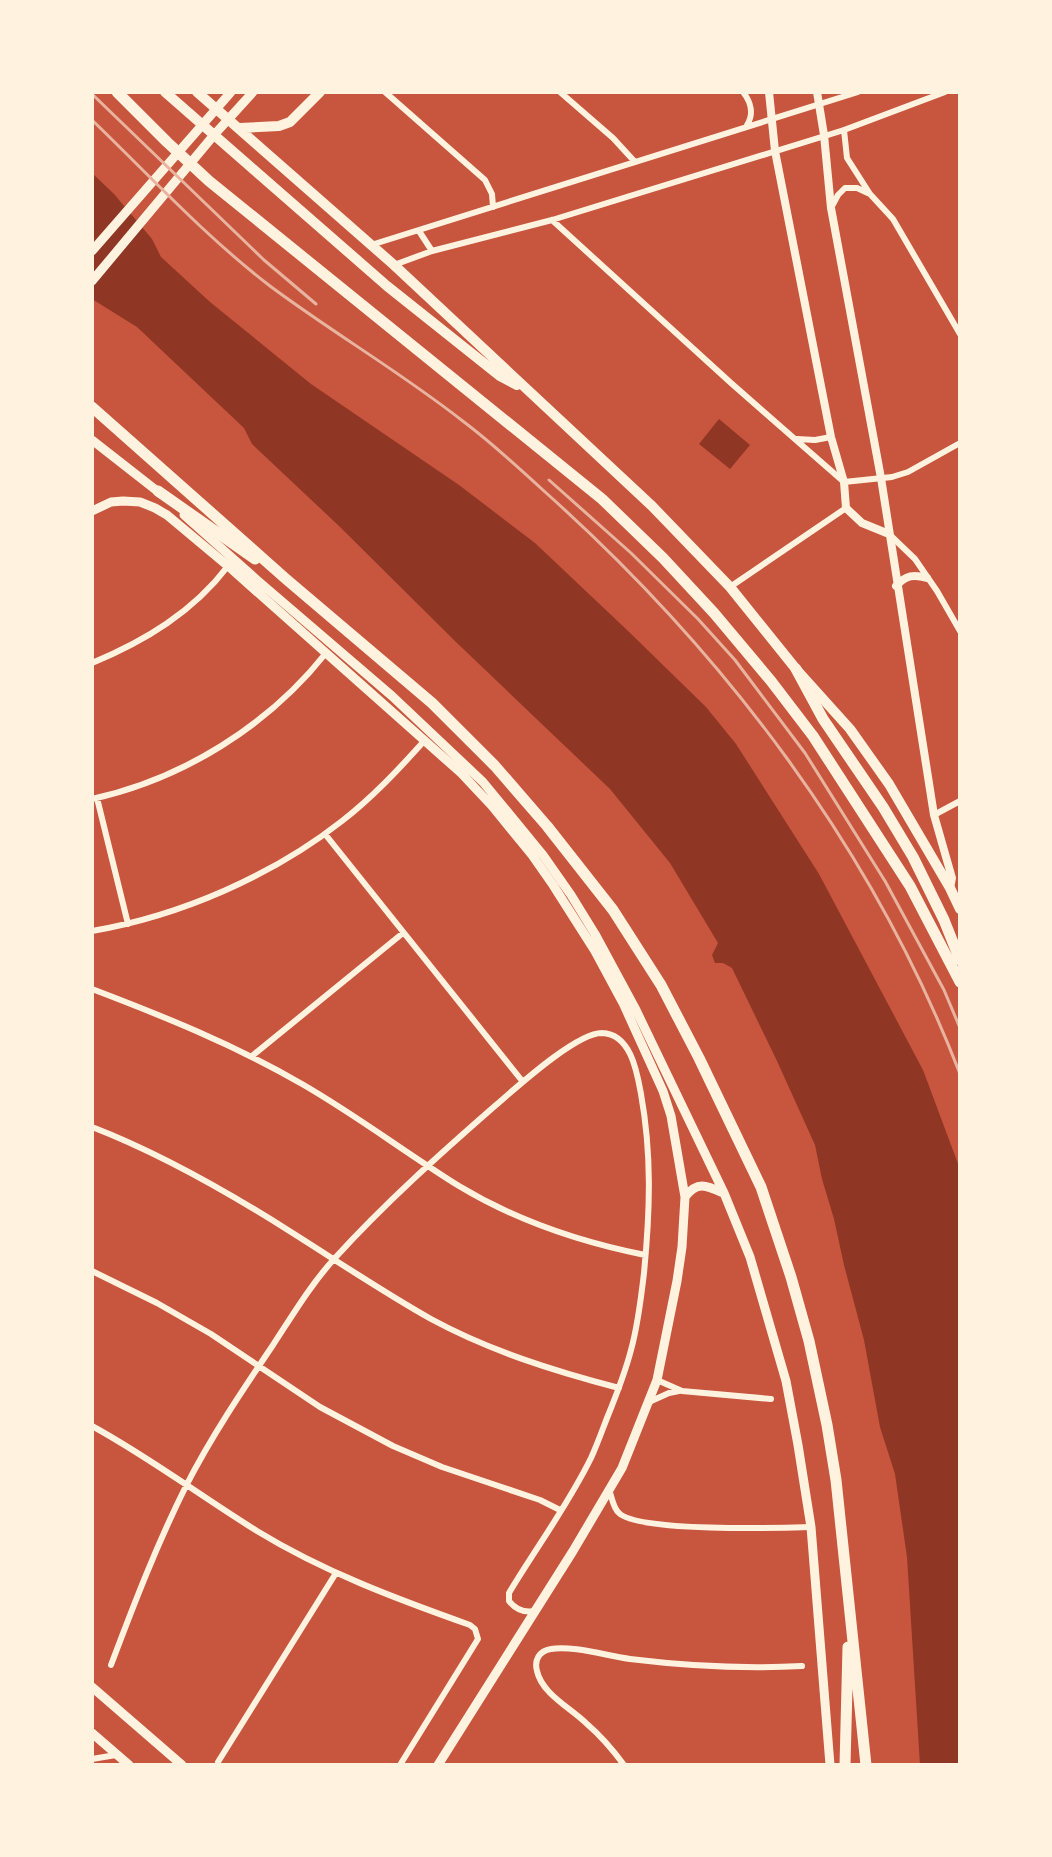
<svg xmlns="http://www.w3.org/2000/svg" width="1052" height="1857" viewBox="0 0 1052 1857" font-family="Arial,sans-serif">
	<rect width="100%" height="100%" fill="#c8553d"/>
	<!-- water -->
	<path fill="#8f3625" d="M 92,173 L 114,194 L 152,239 L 161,257 L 210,302 L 311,384 L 459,485 L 535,543 L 627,630 L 706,707 L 736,744 L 819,874 L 923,1070 L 960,1169 L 960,1765 L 920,1765 L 907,1557 L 895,1474 L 880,1427 L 864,1340 L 844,1265 L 834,1219 L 822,1179 L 815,1145 L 777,1061 L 732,968 L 723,963 L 715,963 L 712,955 L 718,943 L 670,863 L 610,789 L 456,642 L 339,526 L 252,444 L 244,428 L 137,327 L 92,299 Z
		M 719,419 L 750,445 L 730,469 L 699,444 Z"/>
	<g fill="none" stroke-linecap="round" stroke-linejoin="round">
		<!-- minor -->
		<path stroke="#fff3e0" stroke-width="6" d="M 385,92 L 485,180 L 492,194 L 493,207
			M 560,92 L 613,138 L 635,162
			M 743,92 C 751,102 754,114 747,125
			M 844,130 L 847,158 L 870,194 L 893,219 L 960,334
			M 831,208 L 838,195 L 845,188 L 857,188 L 870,194
			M 552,220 L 731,383 L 844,482 L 892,477 L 908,472 L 960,443
			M 419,231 L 432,251
			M 371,245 L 858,92
			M 394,265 L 432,251 L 552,220 L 844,130 L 945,92
			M 797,439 L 815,440 L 831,437
			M 889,534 L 915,559 L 937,591 L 960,631
			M 730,587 L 846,508
			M 92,663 C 145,641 193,612 228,566
			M 97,798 L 128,924
			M 92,799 C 183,779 268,726 326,653
			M 934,815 L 960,801
			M 325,834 L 523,1082
			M 92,931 C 180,916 272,876 342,821 C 373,797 399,769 425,740
			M 92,989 C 163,1016 235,1045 302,1084 C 356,1115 406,1153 459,1186 C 517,1221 580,1242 645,1255
			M 252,1056 L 403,933
			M 92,1127 C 162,1154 228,1192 291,1232 C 337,1261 383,1292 431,1319 C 490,1351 554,1371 619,1388
			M 92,1271 L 157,1303 L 211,1334 L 320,1407 L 393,1446 L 442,1467 L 540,1500 L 560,1510
			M 657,1380 L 682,1391 L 771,1399
			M 649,1402 L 669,1393 L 679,1391
			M 92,1426 C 149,1457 202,1497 257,1531 C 324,1572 397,1599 470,1625 L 475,1629 L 478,1639 L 400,1765
			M 609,1490 C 612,1497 613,1508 619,1513 C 638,1532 779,1528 811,1527
			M 111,1665 C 134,1604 157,1544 186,1486 C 211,1437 242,1391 273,1345 C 292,1316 311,1284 335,1258 C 385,1203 441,1153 496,1105 C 517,1087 576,1033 602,1033 C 631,1034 637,1072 641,1094 C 652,1155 650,1211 644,1273 C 641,1299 638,1325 631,1350 C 625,1373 616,1396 607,1418 C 602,1431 597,1445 591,1458 C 568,1505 536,1548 509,1593 L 509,1601 C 516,1610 524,1613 535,1611
			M 92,1759 L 116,1755
			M 218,1762 L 336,1573
			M 624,1765 C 613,1750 601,1736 587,1724 C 571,1708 542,1694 537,1671 C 534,1660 539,1651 551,1649 C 571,1645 608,1656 630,1659 C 687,1666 745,1669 802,1666"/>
		<!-- tertiary -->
		<path stroke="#fff3e0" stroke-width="8" d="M 769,92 L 775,151 L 831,437 L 844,482 L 846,508 L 862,523 L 889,534
			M 817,92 L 824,135 L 831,208 L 881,478 L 934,815 L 952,878 L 950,888
			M 896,586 C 906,575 914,574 927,578"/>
		<!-- secondary -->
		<path stroke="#fff3e0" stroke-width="9" d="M 92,251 L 231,92
			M 92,281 L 214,135 L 253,92
			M 92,440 L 161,494
			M 92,511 L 111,502 L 123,501 L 140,502 L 155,508 L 167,515 L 228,566 L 461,773 L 492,806 L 532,855 L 553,885 L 595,951 L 623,1003 L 663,1091 L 671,1116 L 685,1197 L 682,1247 L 677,1281 L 657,1380 L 622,1468 L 573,1551 L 438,1765
			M 184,515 L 257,580 L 392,696 L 483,782 L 543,855 L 571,895 L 595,934 L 636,1010 L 724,1193 L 750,1257 L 786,1381 L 798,1445 L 811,1527 L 830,1765
			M 685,1197 C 697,1181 706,1185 723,1193
			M 92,1687 L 182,1765
			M 92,1733 L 129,1765"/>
		<!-- trunk -->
		<path stroke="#fff3e0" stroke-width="10" d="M 165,92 L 387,286 L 500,376 L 517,385
			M 197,92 L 394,265 L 652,506 L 730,587 L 796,669 L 850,729 L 889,784 L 950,888 L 960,909
			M 240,128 L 279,126 L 290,122 L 320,92"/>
		<!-- motorway -->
		<path stroke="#fff3e0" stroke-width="11" d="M 117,92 L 167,142 L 209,181 L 602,499 L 663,558 L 714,613 L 771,681 L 813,736 L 910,886 L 960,982
			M 92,407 L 286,579 L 432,703 L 495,766 L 547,826 L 613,910 L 661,985 L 699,1058 L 761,1187 L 791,1277 L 809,1341 L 827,1425 L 836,1480 L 866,1765
			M 158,491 L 255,559
			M 796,669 L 823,719 L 883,807 L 913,857 L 944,920 L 960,960
			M 845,1765 L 848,1647"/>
		<!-- rail -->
		<path stroke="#e9b49f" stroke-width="3" d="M 92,94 L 264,260 L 316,304
			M 92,120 C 150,176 206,237 270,286 C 333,333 402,373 464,422 C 492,443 518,467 544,491 C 723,651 873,848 960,1074
			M 549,480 L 631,553 L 698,619 L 735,660 L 805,753 L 885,881 L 944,990 L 960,1028"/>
	</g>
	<!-- border -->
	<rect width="1052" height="1857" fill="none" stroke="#fff3e0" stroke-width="188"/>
</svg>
